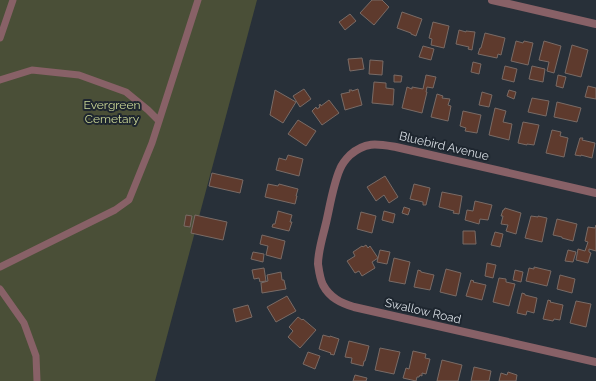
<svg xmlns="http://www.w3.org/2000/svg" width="596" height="381" viewBox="0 0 596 381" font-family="Raleway,sans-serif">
	<rect width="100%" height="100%" fill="#283039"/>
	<!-- green -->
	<path fill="#4a4f37" d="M 0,0 L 257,0 L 155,381 L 0,381 Z"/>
	<!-- building -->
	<path fill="#5e3a2d" stroke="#796b66" d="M 372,0 L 382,0 L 389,7 L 374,25 L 360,13 Z
		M 402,12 L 422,19 L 416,36 L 411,34 L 411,33 L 397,28 Z
		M 350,14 L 356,21 L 345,30 L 339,22 Z
		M 433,22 L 449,26 L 444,48 L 431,45 L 432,39 L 429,38 Z
		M 459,30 L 466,32 L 466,31 L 475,32 L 472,50 L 468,49 L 469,47 L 456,44 Z
		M 485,33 L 505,38 L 501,55 L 498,54 L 497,58 L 478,54 L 480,48 L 481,48 Z
		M 516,41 L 523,43 L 524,41 L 533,43 L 528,65 L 511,61 Z
		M 544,41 L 561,46 L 554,73 L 547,71 L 549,62 L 539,60 Z
		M 572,45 L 588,50 L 581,77 L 565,73 Z
		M 423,46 L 434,49 L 431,60 L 419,57 Z
		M 362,58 L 364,69 L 350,71 L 348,59 Z
		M 370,60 L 383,61 L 382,75 L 369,74 Z
		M 473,62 L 481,64 L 479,74 L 471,72 Z
		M 505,66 L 517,69 L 514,82 L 502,79 Z
		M 532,66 L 545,69 L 543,82 L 529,79 Z
		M 394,75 L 402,76 L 401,82 L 394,82 Z
		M 426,75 L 436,77 L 433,88 L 427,87 L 426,92 L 427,92 L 422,113 L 402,108 L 407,87 L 412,89 L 412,87 L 423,89 Z
		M 558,75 L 566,77 L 563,88 L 556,86 Z
		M 374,82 L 386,83 L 386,88 L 394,89 L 393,105 L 372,103 Z
		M 588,86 L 596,88 L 596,99 L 585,97 Z
		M 304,89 L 311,99 L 300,107 L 293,96 Z
		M 358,89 L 362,105 L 345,110 L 341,94 L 350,92 L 349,90 L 352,90 L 352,91 Z
		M 275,90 L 296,102 L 283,123 L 270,115 Z
		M 509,90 L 516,92 L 514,99 L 507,96 Z
		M 482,92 L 492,95 L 489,107 L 479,105 Z
		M 437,94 L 443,96 L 442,98 L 450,99 L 448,105 L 451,106 L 448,121 L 431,117 Z
		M 532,98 L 549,101 L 546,116 L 528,112 Z
		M 329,100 L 339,113 L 322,125 L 312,111 L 316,107 L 317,109 L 320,107 L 319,106 L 320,104 L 321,106 Z
		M 557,102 L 581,108 L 577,122 L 554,117 Z
		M 495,108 L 506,111 L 503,122 L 512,124 L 509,140 L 489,135 Z
		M 463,111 L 481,115 L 477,133 L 465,131 L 466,128 L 460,126 Z
		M 298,120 L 316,131 L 306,146 L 288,134 Z
		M 523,122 L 539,125 L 534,145 L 527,144 L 527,145 L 518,143 Z
		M 552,130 L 561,132 L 560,136 L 568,138 L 564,157 L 546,153 Z
		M 580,138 L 583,138 L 582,140 L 595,143 L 592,158 L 581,155 L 581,156 L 575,155 Z
		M 288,155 L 303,159 L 299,176 L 276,170 L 279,158 L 286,160 Z
		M 212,173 L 243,180 L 240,193 L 209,186 Z
		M 385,176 L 398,197 L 389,203 L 384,195 L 376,201 L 367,187 Z
		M 268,184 L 278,186 L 279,184 L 298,189 L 296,196 L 297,196 L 295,204 L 265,197 Z
		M 414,184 L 430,188 L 426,205 L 423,205 L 423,202 L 410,199 Z
		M 442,192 L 462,196 L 459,214 L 453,213 L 454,211 L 439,207 Z
		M 475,201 L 492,205 L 488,220 L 480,219 L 479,224 L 465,220 L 467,210 L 473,211 Z
		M 404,207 L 410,209 L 408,215 L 402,213 Z
		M 505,208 L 521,213 L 516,234 L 506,231 L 508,225 L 501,224 L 503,216 L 501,216 L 503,210 L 504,210 Z
		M 278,211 L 292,215 L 290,222 L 292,222 L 289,231 L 272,227 L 273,224 L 275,224 Z
		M 384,211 L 395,214 L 393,223 L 382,220 Z
		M 361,212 L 376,216 L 372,233 L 357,229 Z
		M 186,215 L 192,216 L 190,227 L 184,226 Z
		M 195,215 L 227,222 L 223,240 L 191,233 Z
		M 531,216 L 538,217 L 538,216 L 547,218 L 542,242 L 525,238 Z
		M 557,219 L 577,224 L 573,241 L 562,238 L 562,237 L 553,235 Z
		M 596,225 L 596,251 L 589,249 L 589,252 L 591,253 L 588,263 L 576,260 L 578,249 L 585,251 L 588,242 L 585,241 L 588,227 L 595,228 Z
		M 463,231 L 475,231 L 476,244 L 463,244 Z
		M 495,232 L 503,234 L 500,247 L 491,245 Z
		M 262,235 L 285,241 L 281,259 L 266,255 L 268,246 L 260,244 Z
		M 366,245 L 368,248 L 370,246 L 378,258 L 372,262 L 375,268 L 362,276 L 359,271 L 355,273 L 347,261 L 355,256 L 353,252 L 362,246 L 363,247 Z
		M 380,250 L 390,252 L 387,264 L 377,262 Z
		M 568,250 L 576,252 L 573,262 L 565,261 Z
		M 253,252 L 264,254 L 263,262 L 251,259 Z
		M 394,258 L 410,262 L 405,284 L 389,281 Z
		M 487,263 L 496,265 L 493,278 L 485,276 Z
		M 534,267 L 551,271 L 547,286 L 526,281 L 529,268 L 534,269 Z
		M 264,268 L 266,281 L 260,282 L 259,278 L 254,279 L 252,270 Z
		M 446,269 L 461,273 L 456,296 L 440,292 Z
		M 418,270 L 421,271 L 421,272 L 434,275 L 430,290 L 414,287 Z
		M 515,270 L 523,272 L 521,282 L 513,280 Z
		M 281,272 L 282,280 L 284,280 L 286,289 L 262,293 L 261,283 L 268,281 L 267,275 Z
		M 560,275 L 575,279 L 572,293 L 557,289 Z
		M 499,278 L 506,279 L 506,282 L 515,284 L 509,306 L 493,302 Z
		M 471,280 L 474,281 L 473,282 L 486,285 L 482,300 L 466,296 Z
		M 522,293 L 525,294 L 525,295 L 537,298 L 534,313 L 527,311 L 526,315 L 517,313 Z
		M 287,296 L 296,311 L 276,322 L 267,307 Z
		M 548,300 L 551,301 L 550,302 L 563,305 L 560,320 L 554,319 L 553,321 L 543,319 Z
		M 576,301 L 591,304 L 586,327 L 570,323 Z
		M 248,305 L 252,317 L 236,322 L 233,309 Z
		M 298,317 L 302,320 L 303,319 L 316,330 L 300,348 L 288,337 L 293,331 L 289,327 Z
		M 323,335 L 330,337 L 330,336 L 339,339 L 334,355 L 330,354 L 331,353 L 319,349 Z
		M 349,341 L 369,346 L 365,361 L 364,361 L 363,366 L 351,363 L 352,358 L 345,357 Z
		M 380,348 L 400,352 L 394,374 L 375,370 Z
		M 413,351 L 426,354 L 425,358 L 430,359 L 426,374 L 422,373 L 422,376 L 420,375 L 419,377 L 417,377 L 416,381 L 403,378 L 406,368 L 409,369 Z
		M 308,352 L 320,356 L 315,369 L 303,364 Z
		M 442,360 L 462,365 L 458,381 L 437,381 Z
		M 474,367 L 491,371 L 489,381 L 471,381 Z
		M 508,372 L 517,375 L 516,381 L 499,381 L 501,373 L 507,375 Z
		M 355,375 L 367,378 L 366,381 L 353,381 Z"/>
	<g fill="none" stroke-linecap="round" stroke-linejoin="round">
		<!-- lane -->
		<path stroke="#886167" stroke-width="7" d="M 0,38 L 13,0
			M 0,80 L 32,70 L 79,75 L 126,92 L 148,110 L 159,121
			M 0,267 L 115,210 L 129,200 L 152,143 L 198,0
			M 0,289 L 24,323 L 36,356 L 37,381"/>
		<!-- street -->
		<path stroke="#886167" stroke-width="8" d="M 492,0 L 596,24
			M 596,193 L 396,147 C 378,144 366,141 350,155 C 346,159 342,164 340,169 C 333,185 330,206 326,223 C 323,236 318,251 318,264 C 319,271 320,279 323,285 C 330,298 341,303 354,307 L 596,362"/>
	</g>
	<g text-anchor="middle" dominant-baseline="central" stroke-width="4" stroke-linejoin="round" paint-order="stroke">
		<!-- park labels -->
		<g font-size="12" fill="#cad695" stroke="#1e262f">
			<text x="112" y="105">Evergreen<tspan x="112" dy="14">Cemetary</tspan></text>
		</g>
		<!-- street labels -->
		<g font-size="12" fill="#d8dee4" stroke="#1e262f">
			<text transform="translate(444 146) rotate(13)">Bluebird Avenue</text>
			<text transform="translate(423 311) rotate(13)">Swallow Road</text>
		</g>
	</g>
</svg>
